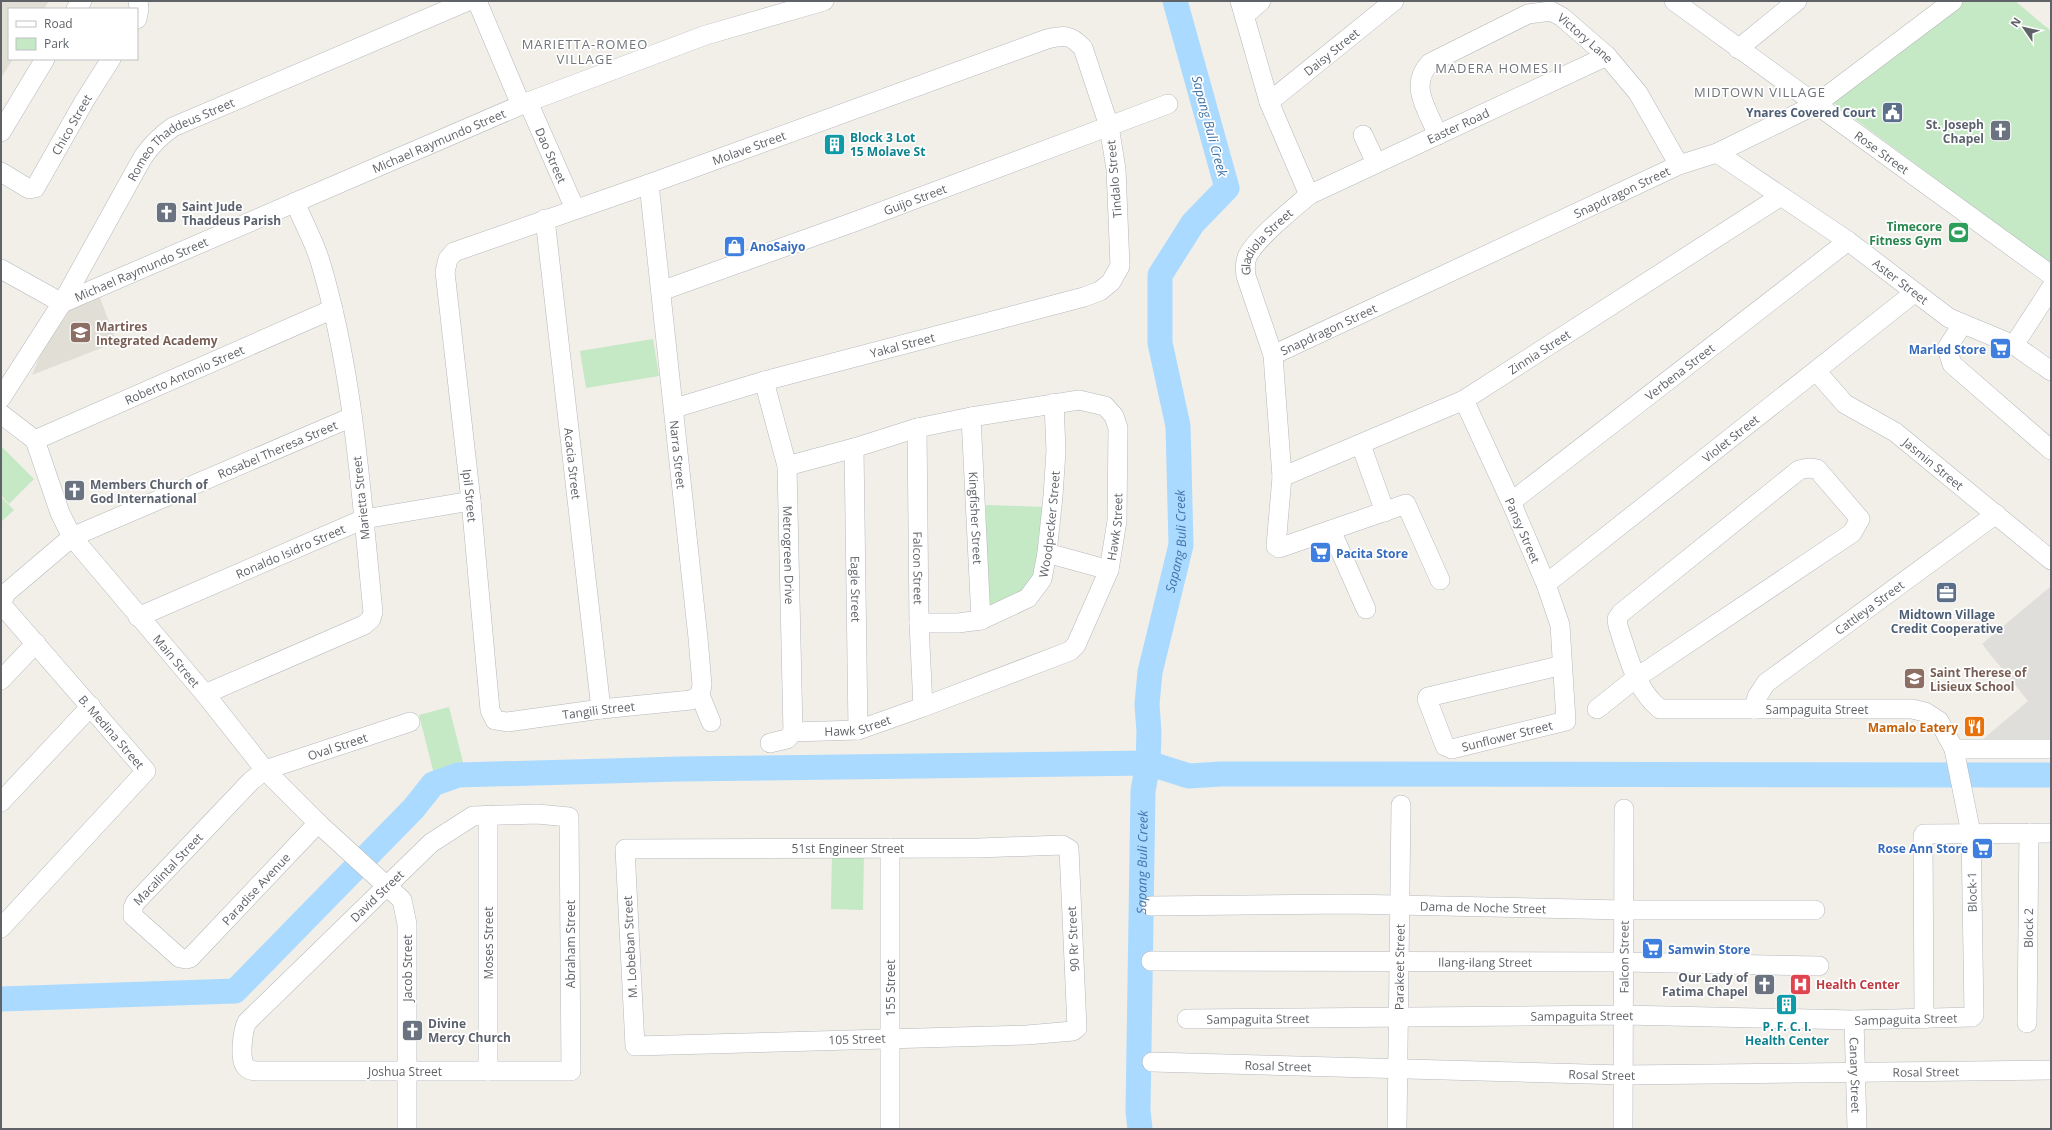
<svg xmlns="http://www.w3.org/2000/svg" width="2052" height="1130" viewBox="0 0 2052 1130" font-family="'Open Sans',sans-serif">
	<rect width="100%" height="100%" fill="#f1efe8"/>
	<!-- industrial -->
	<path fill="#e0deda" d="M 2051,586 L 2051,747 L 1976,745 L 2028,701 L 1982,644 Z"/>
	<!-- education -->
	<path fill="#e1ded6" d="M 1,1 L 49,1 L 44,9 L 9,9 L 9,59 L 13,59 L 1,78 Z
		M 98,293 L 117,342 L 32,375 L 53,324 L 80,301 Z"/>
	<!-- green -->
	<path fill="#c5e8c5" d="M 1961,1 L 2015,1 L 2051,31 L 2050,264 L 1832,102 Z
		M 653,339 L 659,376 L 586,388 L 580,351 Z
		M 1,446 L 34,479 L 9,504 L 1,495 Z
		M 1,497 L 14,510 L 1,522 Z
		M 986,505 L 1046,507 L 1045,552 L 1023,594 L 985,613 Z
		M 449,707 L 464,766 L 434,774 L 419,715 Z
		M 832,851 L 864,852 L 863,910 L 831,909 Z"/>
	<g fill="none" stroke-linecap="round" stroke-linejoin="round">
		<!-- river -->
		<g stroke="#aadaff" stroke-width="25">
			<path d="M 1,999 L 235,991 L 414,808 L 433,784 L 458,775 L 680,769 L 1148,763 L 1189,776 L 1221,774 L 2051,775"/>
			<path id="s1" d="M 1140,1129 L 1138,1111 L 1143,791 L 1148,763 L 1149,732 L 1147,704 L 1150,672 L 1181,545 L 1178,426 L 1160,343 L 1160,275 L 1193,223 L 1227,188 L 1175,1"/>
		</g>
		<defs>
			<g id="minor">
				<path d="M 477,1 L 521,105"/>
				<path d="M 1240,1 L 1269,102 L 1309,195"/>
				<path id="s2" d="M 1674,1 L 2051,275"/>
				<path d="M 76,9 L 82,1"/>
				<path d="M 1245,15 L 1261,1"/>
				<path d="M 137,19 L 139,8 L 138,1"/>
				<path d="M 1738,49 L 1797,1"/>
				<path id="s3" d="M 528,102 L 575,209"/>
				<path id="s4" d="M 1269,102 L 1394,1"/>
				<path d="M 1,132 L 45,59"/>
				<path d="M 1363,135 L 1376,163"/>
				<path id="s5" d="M 1438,135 C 1428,111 1408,85 1430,63 L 1528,14 L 1551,11 L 1562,17 L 1607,56 L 1638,93 L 1679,165"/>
				<path id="s6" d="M 1717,153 L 1848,241 L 1949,318 L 2014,345 L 2051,371"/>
				<path id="s7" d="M 1,172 L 29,189 L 35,188 L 85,100 L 111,59"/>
				<path id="s8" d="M 649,184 L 698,638 L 702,685 L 700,695 L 711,722"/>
				<path id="s9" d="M 545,219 L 601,709"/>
				<path id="s10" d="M 1,269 L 62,303 L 528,102 L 706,35 L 824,1"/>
				<path id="s11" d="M 661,291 L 854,222 L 1168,104"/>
				<path d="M 1962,325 L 1947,348 L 1952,364 L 2051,450"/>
				<path d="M 2014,345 L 2051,288"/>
				<path id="s12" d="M 1273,355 L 1679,165 L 1717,153 L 1815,105 L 1953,1"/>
				<path id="s13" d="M 1816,371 L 1845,404 L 1895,432 L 2051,560"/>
				<path id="s14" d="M 764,381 L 787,466 L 793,732"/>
				<path id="s15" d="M 1,398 L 62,303 L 143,157 C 152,144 160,136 173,127 L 468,1"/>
				<path id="s16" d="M 1464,400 L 1511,502 L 1546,584 L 1560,625 L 1566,721 L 1452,749 L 1445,746 L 1427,699 L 1428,697 L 1563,665"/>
				<path id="s17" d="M 675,408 L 764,381 L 1084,297 L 1100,291 L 1111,282 L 1120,266 L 1116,169 L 1109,126 L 1083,48 C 1070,34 1064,35 1047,39 L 649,184 L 454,252 L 448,259 L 445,272 L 471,501 L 490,710 L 495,720 L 507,722 L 601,709 L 691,700 L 700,695"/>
				<path id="s18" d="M 1,414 L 35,440 L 60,513 L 72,537 L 205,694 L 265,770 L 320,825 L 402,900 L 407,924 L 407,1129"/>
				<path id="s19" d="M 971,417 L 981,620"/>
				<path id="s20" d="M 917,428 L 919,623 L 923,707"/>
				<path id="s21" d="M 35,440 L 333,309"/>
				<path d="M 1361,445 L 1385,512"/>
				<path id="s22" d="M 854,448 L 858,730"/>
				<path id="s23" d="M 1282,477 L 1464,400 L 1781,196"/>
				<path id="s24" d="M 1511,502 L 1848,241"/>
				<path d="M 1331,530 L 1366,609"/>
				<path d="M 1047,553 L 1109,570"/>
				<path id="s25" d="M 1440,580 L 1406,504 L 1279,548 L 1276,546 L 1282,477 L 1273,355 L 1246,276 C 1245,269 1245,263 1247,257 C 1256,238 1293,209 1309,195 L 1607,56"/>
				<path id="s26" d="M 1546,584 L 1914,293"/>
				<path id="s27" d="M 1,604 L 146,771 L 1,928"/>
				<path id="s28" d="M 1,604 L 6,593 L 72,537 L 352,417"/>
				<path id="s29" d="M 138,617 L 364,519 L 471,501"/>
				<path id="s30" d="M 919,623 L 958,623 L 981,620 L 1028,598 L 1042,579 L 1047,553 L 1053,496 L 1056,451 L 1054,403"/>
				<path d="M 1,680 L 36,643"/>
				<path d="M 205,694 L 364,625 L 371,619 L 373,612 C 361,495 354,373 320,261 C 314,241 303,222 295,202"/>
				<path id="s31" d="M 1754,709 L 1757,697 L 1766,683 L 1996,514"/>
				<path id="s32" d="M 770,743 L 787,739 L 793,732 L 858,730 L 923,707 L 1070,651 L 1076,645 L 1109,570 L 1117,521 L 1118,428 L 1114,416 L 1105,406 L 1079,400 L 971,417 L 917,428 L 854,448 L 787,466"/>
				<path d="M 1954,749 L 2051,749"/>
				<path d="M 1,802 L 91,706"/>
				<path d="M 537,814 L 569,817 L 571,1071 L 266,1071 C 260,1071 252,1072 247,1068 C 238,1062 243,1030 247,1022 L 431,843 L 473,816 Z"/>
				<path id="s33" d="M 318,823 L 190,958 L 186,959 L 180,958 L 133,916 L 133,908 L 135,903 L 251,781 L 265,770 L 410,722"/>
				<path d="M 1062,845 L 1069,849 L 1077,1028 L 1073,1031 L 1027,1035 L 635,1046 L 625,849 L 979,848 Z"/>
				<path id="s34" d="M 1151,906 L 1348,904 L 1624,910 L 1815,910"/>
				<path id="s35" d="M 1151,961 L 1624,962 L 1819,966"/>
				<path id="s36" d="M 1187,1019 L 1624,1015 L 1854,1020 L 1972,1017 L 1974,1015 L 1971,833 L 1954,749 L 1939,721 L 1925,712 L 1912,709 L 1660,709 C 1635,689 1628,655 1618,626 L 1617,619 L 1621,613 L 1799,470 L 1808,468 L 1817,469 L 1860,519 L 1852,533 L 1636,678 L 1597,709"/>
				<path d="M 1924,1019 L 1923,836 L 1924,834 L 2051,833"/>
				<path id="s37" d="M 1854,1020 L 1857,1129"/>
				<path id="s38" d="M 2027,1023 L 2029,833"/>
				<path id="s39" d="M 1152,1062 L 1624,1075 L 2051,1070"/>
				<path d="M 488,1071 L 488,815"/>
				<path d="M 890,1129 L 890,848"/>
				<path id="s40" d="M 1397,1129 L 1401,805"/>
				<path id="s41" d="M 1623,1129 L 1624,809"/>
			</g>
		</defs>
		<!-- minor casing -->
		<use href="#minor" stroke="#b5b8bc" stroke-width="20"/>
		<!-- minor -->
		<use href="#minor" stroke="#fff" stroke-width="19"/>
	</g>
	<!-- icons -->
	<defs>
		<symbol id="civic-square" viewBox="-11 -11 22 22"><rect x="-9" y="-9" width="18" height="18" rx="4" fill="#5c6f8a" stroke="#fff"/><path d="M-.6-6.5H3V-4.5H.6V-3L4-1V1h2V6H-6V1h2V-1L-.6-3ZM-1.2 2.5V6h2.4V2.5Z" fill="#fff"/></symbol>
		<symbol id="church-square" viewBox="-11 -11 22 22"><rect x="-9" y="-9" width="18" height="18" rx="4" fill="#6b7280" stroke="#fff"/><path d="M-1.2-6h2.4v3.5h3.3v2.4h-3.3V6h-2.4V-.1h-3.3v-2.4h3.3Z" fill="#fff"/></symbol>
		<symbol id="building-square" viewBox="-11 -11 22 22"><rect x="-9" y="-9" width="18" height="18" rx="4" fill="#0f9aa8" stroke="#fff"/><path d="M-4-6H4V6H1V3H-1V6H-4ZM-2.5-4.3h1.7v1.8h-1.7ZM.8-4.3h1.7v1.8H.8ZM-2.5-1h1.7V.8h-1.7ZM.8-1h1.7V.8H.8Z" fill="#fff"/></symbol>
		<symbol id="stadium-square" viewBox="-11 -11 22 22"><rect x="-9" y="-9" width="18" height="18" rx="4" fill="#2e9e5b" stroke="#fff"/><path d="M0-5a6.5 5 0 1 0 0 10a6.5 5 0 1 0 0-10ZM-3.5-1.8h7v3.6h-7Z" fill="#fff"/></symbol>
		<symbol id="shop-square" viewBox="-11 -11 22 22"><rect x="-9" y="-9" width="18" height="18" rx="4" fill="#3f7fe0" stroke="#fff"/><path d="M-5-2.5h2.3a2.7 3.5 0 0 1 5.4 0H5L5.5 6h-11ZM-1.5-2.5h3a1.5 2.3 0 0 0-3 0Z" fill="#fff"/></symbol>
		<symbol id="school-square" viewBox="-11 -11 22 22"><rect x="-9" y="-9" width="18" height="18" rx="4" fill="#8d6e63" stroke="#fff"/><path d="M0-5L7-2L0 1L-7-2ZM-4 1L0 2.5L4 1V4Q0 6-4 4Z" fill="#fff"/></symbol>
		<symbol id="supermarket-square" viewBox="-11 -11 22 22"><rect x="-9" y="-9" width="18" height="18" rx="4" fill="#3f7fe0" stroke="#fff"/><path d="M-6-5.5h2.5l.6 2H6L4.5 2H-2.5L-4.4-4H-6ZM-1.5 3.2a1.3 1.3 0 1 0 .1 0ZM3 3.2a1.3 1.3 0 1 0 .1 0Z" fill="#fff"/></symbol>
		<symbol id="office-square" viewBox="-11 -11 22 22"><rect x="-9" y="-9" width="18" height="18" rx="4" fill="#5c6f8a" stroke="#fff"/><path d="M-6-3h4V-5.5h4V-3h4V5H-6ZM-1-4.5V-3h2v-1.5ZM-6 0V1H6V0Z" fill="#fff"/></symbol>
		<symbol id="restaurant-square" viewBox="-11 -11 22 22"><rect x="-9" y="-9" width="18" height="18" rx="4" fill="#e8710a" stroke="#fff"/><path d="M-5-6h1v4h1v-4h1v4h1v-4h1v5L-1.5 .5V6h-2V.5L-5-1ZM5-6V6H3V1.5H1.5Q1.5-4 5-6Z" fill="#fff"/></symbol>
		<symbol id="hospital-square" viewBox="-11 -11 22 22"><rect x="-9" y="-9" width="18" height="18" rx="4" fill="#e0444e" stroke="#fff"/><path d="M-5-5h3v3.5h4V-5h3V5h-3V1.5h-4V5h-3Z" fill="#fff"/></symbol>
	</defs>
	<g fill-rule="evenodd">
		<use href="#civic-square" x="1880" y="100" width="25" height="25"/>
		<use href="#church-square" x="1988" y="118" width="25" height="25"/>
		<use href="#building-square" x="822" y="132" width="25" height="25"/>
		<use href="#church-square" x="154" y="200" width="25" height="25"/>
		<use href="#stadium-square" x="1946" y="220" width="25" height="25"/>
		<use href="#shop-square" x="722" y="234" width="25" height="25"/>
		<use href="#school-square" x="68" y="320" width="25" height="25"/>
		<use href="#supermarket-square" x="1988" y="336" width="25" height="25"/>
		<use href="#church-square" x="62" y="478" width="25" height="25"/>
		<use href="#supermarket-square" x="1308" y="540" width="25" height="25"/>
		<use href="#office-square" x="1934" y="580" width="25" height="25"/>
		<use href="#school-square" x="1902" y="666" width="25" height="25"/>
		<use href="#restaurant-square" x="1962" y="714" width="25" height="25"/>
		<use href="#supermarket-square" x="1970" y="836" width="25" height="25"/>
		<use href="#supermarket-square" x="1640" y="936" width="25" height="25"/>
		<use href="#church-square" x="1752" y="972" width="25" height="25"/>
		<use href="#hospital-square" x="1788" y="972" width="25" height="25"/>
		<use href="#building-square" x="1774" y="992" width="25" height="25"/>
		<use href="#church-square" x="400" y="1018" width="25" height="25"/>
	</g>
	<g text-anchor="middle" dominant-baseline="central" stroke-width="3.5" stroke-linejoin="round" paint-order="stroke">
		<!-- street labels -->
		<g font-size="12" fill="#5f6368" stroke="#fff">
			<text stroke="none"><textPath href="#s5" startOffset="255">Victory Lane</textPath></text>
			<text stroke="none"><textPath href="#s4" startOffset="80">Daisy Street</textPath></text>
			<text stroke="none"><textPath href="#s7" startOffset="112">Chico Street</textPath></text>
			<text stroke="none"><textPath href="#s25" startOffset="768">Easter Road</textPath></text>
			<text stroke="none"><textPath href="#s10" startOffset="480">Michael Raymundo Street</textPath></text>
			<text stroke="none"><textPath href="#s15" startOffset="321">Romeo Thaddeus Street</textPath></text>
			<text transform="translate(749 148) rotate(-20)">Molave Street</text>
			<text stroke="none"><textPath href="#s2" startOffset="257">Rose Street</textPath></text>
			<text stroke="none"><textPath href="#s3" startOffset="58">Dao Street</textPath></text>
			<text transform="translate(1114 179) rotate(-95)">Tindalo Street</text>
			<text stroke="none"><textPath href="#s12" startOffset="385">Snapdragon Street</textPath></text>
			<text stroke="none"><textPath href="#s11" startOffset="270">Guijo Street</textPath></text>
			<text stroke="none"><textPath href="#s25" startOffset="538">Gladiola Street</textPath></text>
			<text stroke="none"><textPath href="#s10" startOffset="156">Michael Raymundo Street</textPath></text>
			<text stroke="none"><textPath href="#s6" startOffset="224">Aster Street</textPath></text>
			<text stroke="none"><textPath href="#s12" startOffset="61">Snapdragon Street</textPath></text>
			<text stroke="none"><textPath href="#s17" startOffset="236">Yakal Street</textPath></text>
			<text stroke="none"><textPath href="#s23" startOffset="287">Zinnia Street</textPath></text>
			<text stroke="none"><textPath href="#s24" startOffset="213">Verbena Street</textPath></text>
			<text stroke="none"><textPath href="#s21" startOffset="163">Roberto Antonio Street</textPath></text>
			<text stroke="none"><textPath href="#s26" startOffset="235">Violet Street</textPath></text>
			<text stroke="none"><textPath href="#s28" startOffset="322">Rosabel Theresa Street</textPath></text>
			<text stroke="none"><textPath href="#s8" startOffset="272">Narra Street</textPath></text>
			<text stroke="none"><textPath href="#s9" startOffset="246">Acacia Street</textPath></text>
			<text stroke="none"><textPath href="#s13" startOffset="151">Jasmin Street</textPath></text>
			<text stroke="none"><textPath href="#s17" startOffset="1614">Ipil Street</textPath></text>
			<text transform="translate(361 498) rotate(-96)">Marietta Street</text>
			<text stroke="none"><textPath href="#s19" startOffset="101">Kingfisher Street</textPath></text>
			<text stroke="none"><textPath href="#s30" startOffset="193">Woodpecker Street</textPath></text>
			<text stroke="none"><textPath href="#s32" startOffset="452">Hawk Street</textPath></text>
			<text stroke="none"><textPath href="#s16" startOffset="143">Pansy Street</textPath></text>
			<text stroke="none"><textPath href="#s29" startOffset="166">Ronaldo Isidro Street</textPath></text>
			<text stroke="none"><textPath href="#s14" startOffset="177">Metrogreen Drive</textPath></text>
			<text stroke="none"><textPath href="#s20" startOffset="140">Falcon Street</textPath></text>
			<text stroke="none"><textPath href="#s22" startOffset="141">Eagle Street</textPath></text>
			<text stroke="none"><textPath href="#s31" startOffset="157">Cattleya Street</textPath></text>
			<text stroke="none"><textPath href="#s18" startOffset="309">Main Street</textPath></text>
			<text x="1817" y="709">Sampaguita Street</text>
			<text stroke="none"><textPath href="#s17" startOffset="1945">Tangili Street</textPath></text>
			<text stroke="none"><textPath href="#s32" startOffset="92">Hawk Street</textPath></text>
			<text stroke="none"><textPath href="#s27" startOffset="169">B. Medina Street</textPath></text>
			<text transform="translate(1507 736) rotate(-14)">Sunflower Street</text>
			<text stroke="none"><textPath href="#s33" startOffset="535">Oval Street</textPath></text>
			<text x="848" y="848">51st Engineer Street</text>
			<text stroke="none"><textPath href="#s33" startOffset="320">Macalintal Street</textPath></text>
			<text transform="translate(256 889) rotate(-47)">Paradise Avenue</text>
			<text transform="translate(1972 892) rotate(-91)">Block-1</text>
			<text transform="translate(377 896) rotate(-44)">David Street</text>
			<text stroke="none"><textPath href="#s34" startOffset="332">Dama de Noche Street</textPath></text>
			<text stroke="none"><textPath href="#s38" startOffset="95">Block 2</textPath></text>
			<text transform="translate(1073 939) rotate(-93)">90 Rr Street</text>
			<text transform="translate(488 943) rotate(-90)">Moses Street</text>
			<text transform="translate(570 944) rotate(-90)">Abraham Street</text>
			<text transform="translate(630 947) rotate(-93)">M. Lobeban Street</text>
			<text stroke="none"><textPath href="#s41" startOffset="172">Falcon Street</textPath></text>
			<text stroke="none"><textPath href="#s35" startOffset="334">Ilang-ilang Street</textPath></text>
			<text stroke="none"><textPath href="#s40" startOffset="162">Parakeet Street</textPath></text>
			<text transform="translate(407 968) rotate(-90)">Jacob Street</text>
			<text transform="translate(890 988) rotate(-90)">155 Street</text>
			<text stroke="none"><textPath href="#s36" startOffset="395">Sampaguita Street</textPath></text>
			<text stroke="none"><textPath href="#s36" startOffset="71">Sampaguita Street</textPath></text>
			<text stroke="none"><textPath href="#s36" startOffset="719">Sampaguita Street</textPath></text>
			<text transform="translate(857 1039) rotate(-2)">105 Street</text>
			<text stroke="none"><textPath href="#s39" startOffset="126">Rosal Street</textPath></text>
			<text x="405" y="1071">Joshua Street</text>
			<text stroke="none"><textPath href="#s39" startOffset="774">Rosal Street</textPath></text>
			<text stroke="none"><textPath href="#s39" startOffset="450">Rosal Street</textPath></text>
			<text stroke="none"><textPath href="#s37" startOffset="55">Canary Street</textPath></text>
		</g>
		<!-- service labels -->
		<g font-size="12" font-weight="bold" fill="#4e5e75" stroke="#fff" text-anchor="end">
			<text x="1876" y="112">Ynares Covered Court</text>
			<text x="1947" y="614" text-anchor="middle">Midtown Village<tspan x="1947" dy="14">Credit Cooperative</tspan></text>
		</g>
		<!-- worship labels -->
		<g font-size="12" font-weight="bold" fill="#5b616d" stroke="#fff" text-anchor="start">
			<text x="1984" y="124" text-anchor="end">St. Joseph<tspan x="1984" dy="14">Chapel</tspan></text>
			<text x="182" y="206">Saint Jude<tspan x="182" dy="14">Thaddeus Parish</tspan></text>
			<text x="90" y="484">Members Church of<tspan x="90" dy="14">God International</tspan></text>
			<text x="1748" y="977" text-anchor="end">Our Lady of<tspan x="1748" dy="14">Fatima Chapel</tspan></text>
			<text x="428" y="1023">Divine<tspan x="428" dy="14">Mercy Church</tspan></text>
		</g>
		<!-- culture labels -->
		<g font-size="12" font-weight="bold" fill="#0d838f" stroke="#fff" text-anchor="start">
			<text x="850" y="137">Block 3 Lot<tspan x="850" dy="14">15 Molave St</tspan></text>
			<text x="1787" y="1026" text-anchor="middle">P. F. C. I.<tspan x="1787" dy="14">Health Center</tspan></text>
		</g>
		<!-- leisure labels -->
		<g font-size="12" font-weight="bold" fill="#27864d" stroke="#fff" text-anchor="end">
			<text x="1942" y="226">Timecore<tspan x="1942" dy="14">Fitness Gym</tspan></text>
		</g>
		<!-- shop labels -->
		<g font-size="12" font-weight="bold" fill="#366cbe" stroke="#fff" text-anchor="start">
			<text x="750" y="246">AnoSaiyo</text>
			<text x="1986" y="349" text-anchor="end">Marled Store</text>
			<text x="1336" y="553">Pacita Store</text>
			<text x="1968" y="848" text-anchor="end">Rose Ann Store</text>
			<text x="1668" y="949">Samwin Store</text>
		</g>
		<!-- education labels -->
		<g font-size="12" font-weight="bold" fill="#785e54" stroke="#fff" text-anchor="start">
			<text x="96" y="326">Martires<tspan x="96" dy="14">Integrated Academy</tspan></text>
			<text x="1930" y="672">Saint Therese of<tspan x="1930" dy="14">Lisieux School</tspan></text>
		</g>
		<!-- food labels -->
		<g font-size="12" font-weight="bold" fill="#c56008" stroke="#fff" text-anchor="end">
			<text x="1958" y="727">Mamalo Eatery</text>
		</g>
		<!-- health labels -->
		<g font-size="12" font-weight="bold" fill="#be3a42" stroke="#fff" text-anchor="start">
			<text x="1816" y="984">Health Center</text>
		</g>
		<!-- neighbourhood labels -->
		<g font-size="13" letter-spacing="1" fill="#70757a" stroke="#fff">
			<text x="585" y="44">MARIETTA-ROMEO<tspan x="585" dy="15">VILLAGE</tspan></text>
			<text x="1499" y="68">MADERA HOMES II</text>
			<text x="1760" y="92">MIDTOWN VILLAGE</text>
		</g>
		<!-- water labels -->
		<g font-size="13" font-style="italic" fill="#4174aa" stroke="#fff">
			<text transform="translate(1210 126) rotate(75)">Sapang Buli Creek</text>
			<text stroke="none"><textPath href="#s1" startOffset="592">Sapang Buli Creek</textPath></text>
			<text stroke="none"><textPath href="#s1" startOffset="267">Sapang Buli Creek</textPath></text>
		</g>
	</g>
	<!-- border -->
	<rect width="2052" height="1130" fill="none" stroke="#5f6368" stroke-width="4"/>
	<!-- legend -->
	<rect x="8" y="8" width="130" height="52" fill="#ffffff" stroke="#bfc1c3"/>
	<rect x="16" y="21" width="20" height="6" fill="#ffffff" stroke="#bfc1c3"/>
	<text x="44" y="28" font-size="12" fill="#5f6368">Road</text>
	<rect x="16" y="38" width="20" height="12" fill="#c5e8c5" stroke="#bfc1c3"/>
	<text x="44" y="48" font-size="12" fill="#5f6368">Park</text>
	<!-- north arrow -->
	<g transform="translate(2024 28) rotate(304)" stroke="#ffffff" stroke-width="3" paint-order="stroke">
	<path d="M0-3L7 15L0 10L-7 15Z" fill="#5f6368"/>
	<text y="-6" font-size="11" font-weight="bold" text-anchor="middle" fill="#5f6368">N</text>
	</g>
</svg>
